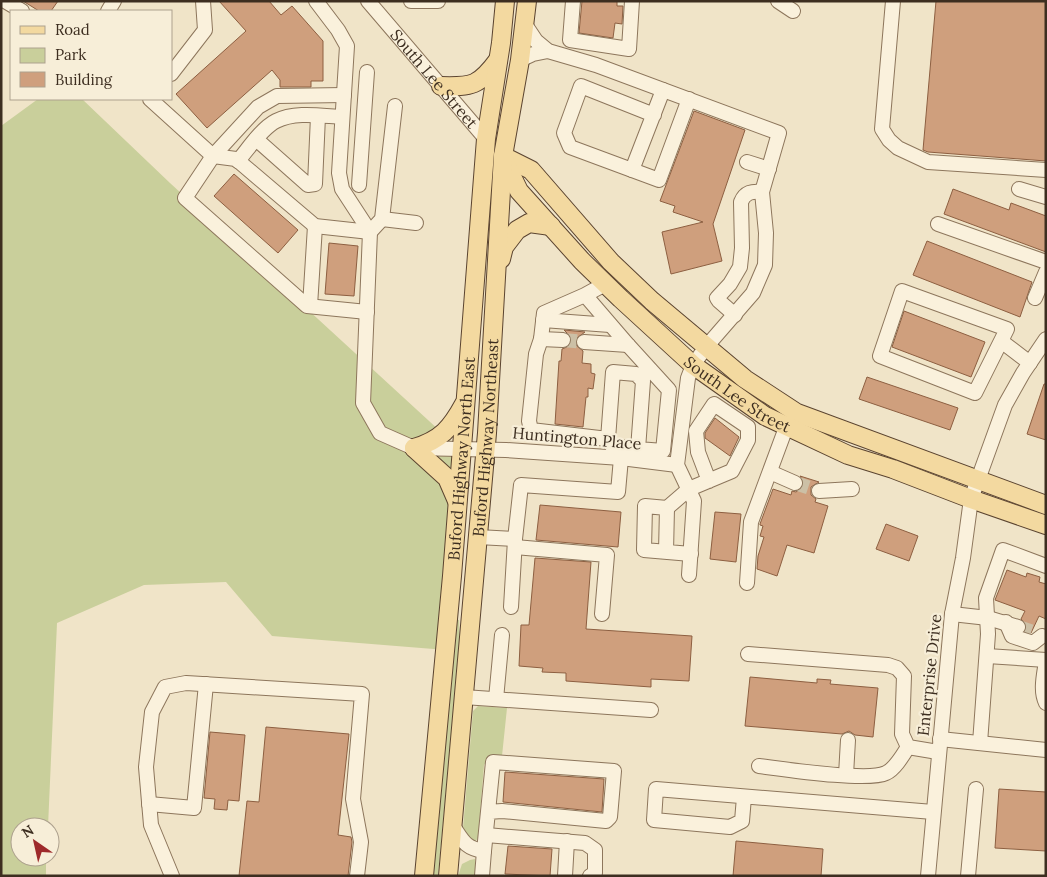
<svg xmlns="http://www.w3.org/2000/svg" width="1047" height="877" viewBox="0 0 1047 877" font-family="Lora,serif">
	<rect width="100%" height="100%" fill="#f0e4c8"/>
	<!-- green -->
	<path fill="#c9cf9b" d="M 38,99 L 82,99 L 170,183 L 465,454 L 446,650 L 272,636 L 226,582 L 144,585 L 57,623 L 48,827 L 20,827 L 20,857 L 46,857 L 46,876 L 1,876 L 1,126 Z
		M 454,619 L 459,620 L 460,643 L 458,661 L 438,876 L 431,876 Z
		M 478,706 L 507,708 L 502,756 L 488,759 L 484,765 L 478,838 L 475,842 C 469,840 464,833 463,828 L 473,711 Z
		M 475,859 L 475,876 L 458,876 L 462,864 L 470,860 Z"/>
	<!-- building -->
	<path fill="#cf9f7d" stroke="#8d5f41" d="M 23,1 L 58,1 L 51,11 L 39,11 Z
		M 219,1 L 269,1 L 281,15 L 292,6 L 323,41 L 323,81 L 311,81 L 311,87 L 280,87 L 280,80 L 272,70 L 207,128 L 176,94 L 246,31 Z
		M 582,1 L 617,1 L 617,6 L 623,6 L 622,24 L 615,23 L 613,38 L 579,33 Z
		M 936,1 L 1046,1 L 1046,161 L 928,152 L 923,150 Z
		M 694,111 L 745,130 L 713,224 L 722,261 L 671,274 L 662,232 L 703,222 L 673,212 L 675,206 L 660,201 Z
		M 234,174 L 298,230 L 278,253 L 214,196 Z
		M 953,189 L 1009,210 L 1011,203 L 1046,216 L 1046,252 L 944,214 Z
		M 927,241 L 1032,282 L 1020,317 L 913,275 Z
		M 329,243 L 358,246 L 354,296 L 325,294 Z
		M 904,311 L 985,342 L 971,377 L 892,347 Z
		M 564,330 L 585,332 L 577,338 L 576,345 L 583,351 L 582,363 L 591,364 L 591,373 L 595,374 L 593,389 L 588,388 L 588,397 L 586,397 L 583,427 L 555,424 L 559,361 L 561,361 L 562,349 L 567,347 L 572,341 L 570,336 Z
		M 867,377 L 958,408 L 950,430 L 859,399 Z
		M 1044,384 L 1046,384 L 1046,440 L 1027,434 Z
		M 715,418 L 739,437 L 730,456 L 705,438 L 705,433 Z
		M 800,476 L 819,482 L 811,487 L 811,495 L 816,499 L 815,502 L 828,506 L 814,553 L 787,545 L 777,576 L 757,569 L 758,556 L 764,537 L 760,536 L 763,526 L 760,525 L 760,524 L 773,489 L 791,495 L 792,491 L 796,492 L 803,487 L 804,482 Z
		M 540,505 L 621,512 L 618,547 L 536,540 Z
		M 715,512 L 741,514 L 736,562 L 710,559 Z
		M 886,524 L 918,536 L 909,561 L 876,549 Z
		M 535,558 L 591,562 L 586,629 L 692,636 L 689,681 L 651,679 L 651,687 L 566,681 L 566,673 L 542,672 L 543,668 L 519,666 L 521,625 L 529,625 Z
		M 1007,570 L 1026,577 L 1027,573 L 1040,577 L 1039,582 L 1046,584 L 1046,619 L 1039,616 L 1031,633 L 1025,631 L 1026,625 L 1021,619 L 1025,611 L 995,600 Z
		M 750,677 L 817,683 L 817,679 L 831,680 L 830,684 L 878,688 L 873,737 L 855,735 L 849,731 L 842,734 L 745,726 Z
		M 266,727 L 349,734 L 338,835 L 351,837 L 352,842 L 348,876 L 239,876 L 247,801 L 259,802 Z
		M 210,732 L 245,735 L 239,801 L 228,800 L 227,810 L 214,809 L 215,799 L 204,798 Z
		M 505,772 L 604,779 L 602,812 L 503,802 Z
		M 999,789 L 1046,792 L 1046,851 L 995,848 Z
		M 736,841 L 823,849 L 821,876 L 733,876 Z
		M 508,846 L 552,849 L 550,876 L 505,874 Z"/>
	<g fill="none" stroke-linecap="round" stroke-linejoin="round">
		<!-- minor-tunnel -->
		<path stroke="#ccc0a6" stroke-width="14" stroke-dasharray="14 7" stroke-linecap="butt" d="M 563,340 L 584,342
			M 795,483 L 819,491
			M 1018,627 L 1033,632"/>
		<defs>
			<g id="minor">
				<path d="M 5,1 L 22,11"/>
				<path d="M 316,1 L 338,30 L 347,46 L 339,173 L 342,189 L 370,232 L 363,403 L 380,433 L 414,448 L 506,450 L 621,458 L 677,465"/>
				<path id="s1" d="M 368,1 L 486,139"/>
				<path d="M 411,1 L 438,1"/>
				<path d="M 573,1 L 570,40 L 629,49 L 632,1"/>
				<path d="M 778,1 L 793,11"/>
				<path d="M 893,1 L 882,129 L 889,140 L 898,148 L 928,162 L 1046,170"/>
				<path d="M 108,11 L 114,1"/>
				<path d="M 524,23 L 536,41 L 548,51 L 596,65 L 779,133 L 762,192 L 766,233 L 765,265 L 753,293 L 706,347 L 693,365 L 688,378 L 677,465 L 694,501 L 689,575"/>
				<path d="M 520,60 L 533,54 L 548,51"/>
				<path d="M 171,74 L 205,30 L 203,1"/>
				<path d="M 344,95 L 277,96 L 258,107 L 213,156 L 185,198 L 307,306 L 367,312"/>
				<path d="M 150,99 L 213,156 L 236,159 L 315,226 L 370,232 L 382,219 L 395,106"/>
				<path d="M 654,115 L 581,86 L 564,133 L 570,147 L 632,170 L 663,90"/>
				<path d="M 256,139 L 308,185 L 315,184 L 318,116"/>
				<path d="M 238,161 C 248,149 262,128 276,121 C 295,111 322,116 342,117"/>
				<path d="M 747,162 L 769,169"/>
				<path d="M 632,170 L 659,180 L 689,99"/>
				<path d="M 359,185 L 367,72"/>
				<path d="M 1019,189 L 1046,197"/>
				<path d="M 382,219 L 416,223"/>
				<path d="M 938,224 L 1046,262"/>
				<path d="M 585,295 L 628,345 L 669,390 L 663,451 L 638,449 L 643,381 L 636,374 L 613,372 L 608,439 L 531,430 L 529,421 L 536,354 L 541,339 L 544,313 L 585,295 L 605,284"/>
				<path d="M 1035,298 L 1046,272"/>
				<path d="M 310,306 L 315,226"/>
				<path d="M 735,315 L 719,301 L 717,298 L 730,284 L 740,267 L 742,248 L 741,202 C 745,192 752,191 762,192"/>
				<path d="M 543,320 L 610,325"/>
				<path d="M 541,339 L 563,340"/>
				<path d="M 1001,341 L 1007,329 L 902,291 L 880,356 L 975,393 L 1001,341 L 1030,363"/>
				<path d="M 584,342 L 628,345"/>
				<path d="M 608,439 L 612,446 L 638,449"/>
				<path d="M 770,472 L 795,483"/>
				<path d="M 819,491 L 852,489"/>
				<path d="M 667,508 L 689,489 L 732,471 L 748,440 L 748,427 L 714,404 L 696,431 L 698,452 L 709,481"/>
				<path d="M 478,537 L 515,539 L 521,485 L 618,492 L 621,458"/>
				<path d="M 515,547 L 607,555 L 602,614"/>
				<path d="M 666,552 L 667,508 L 645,506 L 644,550 L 691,554"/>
				<path d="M 747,583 L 751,522 L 784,433 L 788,427"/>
				<path d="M 511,607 L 515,540"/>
				<path d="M 952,614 L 988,618 L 1018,627"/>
				<path d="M 1006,622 L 1012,636 L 1033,643 L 1042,636"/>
				<path d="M 748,654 L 888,665 L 897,668 L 904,676 L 902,734 L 908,747 L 938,752"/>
				<path d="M 987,656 L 1046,660"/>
				<path d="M 1046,661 C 1044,675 1040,691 1046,703"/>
				<path d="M 464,697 L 651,710"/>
				<path d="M 496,699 L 502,635"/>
				<path d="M 940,739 L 1046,750"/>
				<path d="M 980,743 L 988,634 L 986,598 L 1003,550 L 1046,566"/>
				<path d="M 759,766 C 783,769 868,782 886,773 C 895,769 903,755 908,747"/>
				<path d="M 846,775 L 848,740"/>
				<path d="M 744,797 L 742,821 L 730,827 L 654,820 L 656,789 L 933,812"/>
				<path d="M 149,804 L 194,808 L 206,684"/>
				<path d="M 453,826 C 463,841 465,848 484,851 L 482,876"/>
				<path d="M 486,835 L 585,843 L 595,850 L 595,873 L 590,876"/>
				<path d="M 484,851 C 487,821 490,792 493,762 L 614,771 L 610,817 L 606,821 L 502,811 L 488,812"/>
				<path d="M 172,876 L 151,825 L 146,767 L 152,712 L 165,687 L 186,683 L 362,694 L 353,799 L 361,842 L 357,876"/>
				<path d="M 565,876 L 567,841"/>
				<path d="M 928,876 L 952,614 L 963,558 L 971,499 L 1005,405 L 1023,373 L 1046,339"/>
				<path d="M 968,876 L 976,789"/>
			</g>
			<g id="major">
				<path d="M 441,86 C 472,87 479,86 498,60"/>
				<path d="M 503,156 L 531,170 L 611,262 L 652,301 L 745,379 L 797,413 L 1046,505"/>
				<path id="s2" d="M 504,160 L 519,191 L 582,261 L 621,299 L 693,365 L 765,416 L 848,455 L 893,469 L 971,499 L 1046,525"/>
				<path d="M 501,259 L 504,247 L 517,230 L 529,223 L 551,226"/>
				<path d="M 414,448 C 441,440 451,428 464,404"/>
				<path d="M 414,448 L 447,478 L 457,501"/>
				<path id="s3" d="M 424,876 L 452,576 L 486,139 L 501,43 L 505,1"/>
				<path id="s4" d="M 448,876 L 487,433 L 503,156 L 520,60 L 527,1"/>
			</g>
		</defs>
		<!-- minor casing -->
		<use href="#minor" stroke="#8d765c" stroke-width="16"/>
		<!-- major casing -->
		<use href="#major" stroke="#5b4430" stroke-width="20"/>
		<!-- minor -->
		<use href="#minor" stroke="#faf1dc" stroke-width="14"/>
		<!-- major -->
		<use href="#major" stroke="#f3d9a0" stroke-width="18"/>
	</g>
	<g text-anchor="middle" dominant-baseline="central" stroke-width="4.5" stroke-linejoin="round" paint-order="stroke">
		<!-- street labels -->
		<g font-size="16" fill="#3d2e20" stroke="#f7eed8">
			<text stroke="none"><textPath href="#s1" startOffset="102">South Lee Street</textPath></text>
			<text stroke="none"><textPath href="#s2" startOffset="334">South Lee Street</textPath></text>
			<text stroke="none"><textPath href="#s4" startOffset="440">Buford Highway Northeast</textPath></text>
			<text transform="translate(577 438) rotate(5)">Huntington Place</text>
			<text stroke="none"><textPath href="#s3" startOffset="419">Buford Highway North East</textPath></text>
			<text transform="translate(929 675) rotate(-84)">Enterprise Drive</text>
		</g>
	</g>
	<!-- border -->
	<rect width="1047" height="877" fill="none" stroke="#3d2e20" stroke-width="5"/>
	<!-- legend -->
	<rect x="10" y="10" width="162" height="90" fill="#f7eed8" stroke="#ada18e"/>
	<rect x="20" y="26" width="25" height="8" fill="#f3d9a0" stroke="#ada18e"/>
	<text x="55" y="35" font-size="15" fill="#3d2e20">Road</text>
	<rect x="20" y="48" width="25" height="15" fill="#c9cf9b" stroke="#ada18e"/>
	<text x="55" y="60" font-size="15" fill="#3d2e20">Park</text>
	<rect x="20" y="72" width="25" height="15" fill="#cf9f7d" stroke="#ada18e"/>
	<text x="55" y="85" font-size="15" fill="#3d2e20">Building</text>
	<!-- north arrow -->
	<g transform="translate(35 842) rotate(326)"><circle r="24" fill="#f7eed8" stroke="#ada18e"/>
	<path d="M0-4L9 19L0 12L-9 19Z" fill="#9e2a2b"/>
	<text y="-8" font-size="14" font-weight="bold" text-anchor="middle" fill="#3d2e20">N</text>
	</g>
</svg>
